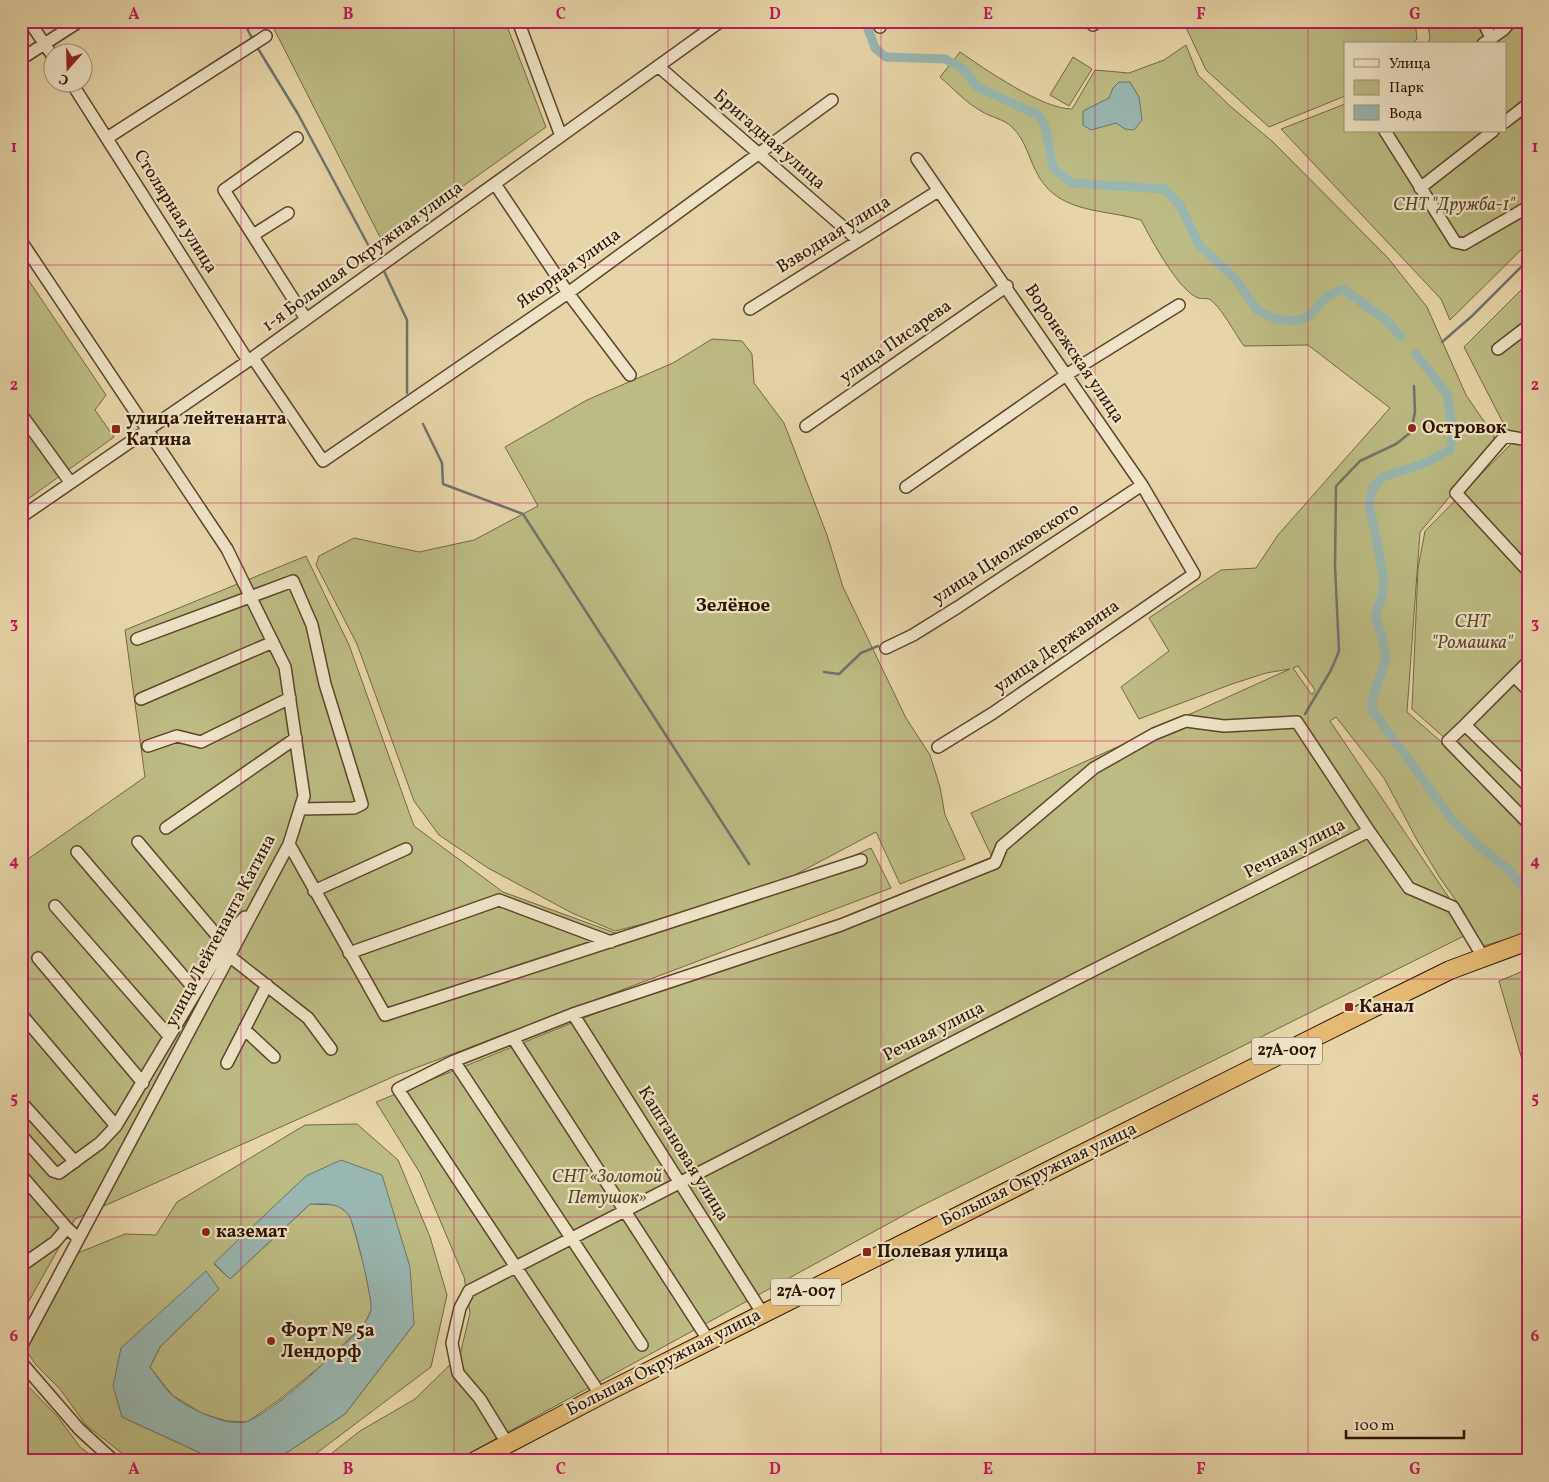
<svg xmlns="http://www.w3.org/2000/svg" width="1549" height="1482" viewBox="0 0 1549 1482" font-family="Vollkorn,serif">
	<rect width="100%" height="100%" fill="#e7d5a9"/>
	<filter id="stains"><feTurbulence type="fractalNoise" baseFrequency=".004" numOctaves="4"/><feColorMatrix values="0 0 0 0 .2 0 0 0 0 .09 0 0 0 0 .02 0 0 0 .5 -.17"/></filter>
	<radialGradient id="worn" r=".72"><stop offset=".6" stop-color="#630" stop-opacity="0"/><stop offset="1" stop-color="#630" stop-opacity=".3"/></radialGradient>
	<!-- green -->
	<path fill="#bcbb83" stroke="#756743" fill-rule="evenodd" d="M 270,21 L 505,21 L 546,127 L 383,243 Z
		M 1183,21 L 1415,21 L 1417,39 L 1413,44 L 1345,44 L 1345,96 L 1269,127 L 1206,70 Z
		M 1427,21 L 1528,21 L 1528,243 L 1450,320 L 1441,299 L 1281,129 L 1345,104 L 1345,131 L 1505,131 L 1505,44 L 1427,44 L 1430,38 Z
		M 1186,45 L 1198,75 L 1230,106 L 1273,142 L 1388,258 L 1427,307 L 1466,395 L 1494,436 L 1494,444 L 1420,532 L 1407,712 L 1445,745 L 1528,830 L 1528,933 L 1483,946 L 1462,909 L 1440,878 L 1417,840 L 1384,778 L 1336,717 L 1330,721 L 1472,932 L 917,1208 L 455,1461 L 322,1461 L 360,1431 L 415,1399 L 460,1355 L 470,1313 L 464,1277 L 420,1173 L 376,1102 L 693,974 L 750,955 L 992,857 L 971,813 L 1290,669 L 1266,673 L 1232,684 L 1139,719 L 1121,687 L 1169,651 L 1149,618 L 1221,570 L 1256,568 L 1278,535 L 1390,408 L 1308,345 L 1244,346 C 1235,334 1221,306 1209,299 C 1206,298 1201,299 1198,298 C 1178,290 1151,239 1141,220 C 1105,209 1061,214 1039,177 C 1029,160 1026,140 1012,127 C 1004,119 990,117 981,111 C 965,102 954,89 940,77 L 960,52 C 985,69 1042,109 1072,109 L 1095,70 L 1129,73 L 1164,60 ZM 1298,666 L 1315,690 L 1312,695 L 1293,668 Z
		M 1073,57 L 1092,69 L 1069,106 L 1050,95 Z
		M 21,269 L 106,395 L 95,410 L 114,437 L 21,504 Z
		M 1528,283 L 1528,825 L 1448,741 L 1412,709 L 1418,568 L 1425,531 L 1513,442 L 1464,347 Z
		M 712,339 L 742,341 L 752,354 L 754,383 L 784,423 L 827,535 L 843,587 L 906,718 L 930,755 L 940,787 L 945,815 L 965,859 L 900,884 L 876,832 L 787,879 L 695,911 L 615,931 L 572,913 L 488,868 L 439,835 L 414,801 L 357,644 L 316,565 L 319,556 L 354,538 L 419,552 L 474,540 L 538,506 L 505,447 L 587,400 L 673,363 Z
		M 306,556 L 349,645 L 414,826 L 503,892 L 629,938 L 746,904 L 871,848 L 891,888 L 397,1075 L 75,1219 L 21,1315 L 21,864 L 145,777 L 125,630 Z
		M 1528,969 L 1528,1080 L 1499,981 Z
		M 357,1124 L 398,1160 L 430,1237 L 447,1295 L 431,1367 L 306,1461 L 274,1461 L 345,1414 L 414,1324 L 341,1161 L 214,1264 L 230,1279 L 310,1204 L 337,1205 L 350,1215 L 365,1269 L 372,1308 L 365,1323 L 322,1365 L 279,1400 L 247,1422 L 227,1421 L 203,1414 L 172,1395 L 150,1367 L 160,1347 L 219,1289 L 121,1348 L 122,1417 L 218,1461 L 132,1461 L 86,1425 L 60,1389 L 36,1365 L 23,1346 L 75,1254 L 125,1234 L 156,1235 L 177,1202 L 305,1125 Z
		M 21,1379 L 58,1417 L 80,1447 L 99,1461 L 21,1461 Z"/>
	<!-- water -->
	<path fill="#99b7b1" stroke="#6e756b" d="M 1119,82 L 1130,82 L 1139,97 L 1142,120 L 1134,130 L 1125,129 L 1116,123 L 1091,130 L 1083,125 L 1083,111 L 1109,98 L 1113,88 Z
		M 341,1160 L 382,1175 L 410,1267 L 414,1324 L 345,1414 L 274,1461 L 218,1461 L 122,1417 L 113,1386 L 121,1348 L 206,1271 L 219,1289 L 160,1347 L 150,1367 C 157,1376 163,1387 171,1394 C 184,1407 230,1429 248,1421 C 272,1411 307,1379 326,1361 C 341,1346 365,1330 371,1310 C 373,1301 354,1220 348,1214 C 337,1202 325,1204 310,1204 L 230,1279 L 214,1263 L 306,1176 Z"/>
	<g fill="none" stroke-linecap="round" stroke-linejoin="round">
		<!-- stream -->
		<path stroke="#6e756b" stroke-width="2.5" d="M 243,21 L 253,40
			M 257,47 L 298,114 L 373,254
			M 383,269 L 407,320 L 407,393
			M 1442,342 L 1472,316 L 1528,260
			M 423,424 L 442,463 L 443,484 L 523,514 L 749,864
			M 824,672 L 839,674 L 861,653 L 878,646
			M 1305,714 L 1331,670 L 1339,651 L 1335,566 L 1336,486 L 1360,461 L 1396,444 L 1411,432 L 1415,412 L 1414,386
			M 1526,856 L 1528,858"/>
		<!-- canal -->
		<path stroke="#99b7b1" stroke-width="9" d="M 865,21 L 875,48 L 886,57 L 945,59 L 962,68 L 977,87 L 1040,116 L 1046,130 L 1053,168 L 1072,183 L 1164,189 L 1180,205 L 1199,245 L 1236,279 L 1257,310 L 1275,319 L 1295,321 L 1308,317 L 1327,296 L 1343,289 L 1386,320 L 1401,337
			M 1416,354 L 1447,394 L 1453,434 L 1450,450 L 1425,463 L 1383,477 L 1373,488 L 1369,504 L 1384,578 L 1382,597 L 1375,615 L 1383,641 L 1386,658 L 1372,700 L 1372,710 L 1454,822 L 1480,847 L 1508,869 L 1528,893"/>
		<defs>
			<path id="minor" d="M 29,21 L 52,55
				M 518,21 L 561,136
				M 878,21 L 880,27
				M 1483,21 L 1491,38
				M 1093,25 L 1099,21
				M 1483,44 L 1503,30 L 1511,21
				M 21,59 L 80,21
				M 658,66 L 858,240
				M 71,82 L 248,361
				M 1505,122 L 1528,104
				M 1385,131 L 1455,242 L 1464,244 L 1528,207
				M 107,138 L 266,36
				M 297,138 L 224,190 L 306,319
				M 917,159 L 1142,485 L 1194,574 L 993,713 L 938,747
				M 495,184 L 568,293 L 630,375
				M 1420,188 L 1493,131
				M 253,235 L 288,213
				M 21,241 L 227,549 L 285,667 L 304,796 L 289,844 L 21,1347
				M 750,309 L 938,191
				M 1498,349 L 1528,326
				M 253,358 L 323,461 L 568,293 L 832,100
				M 21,414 L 70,482
				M 806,426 L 1007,286
				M 1528,440 L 1505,436 L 1456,493 L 1528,571
				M 906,487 L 1066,375 L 1179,305
				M 21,517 L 248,361 L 721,21
				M 137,639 L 293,581 L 312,625 L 325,684 L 362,804 L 354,808 L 300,809
				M 886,648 L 913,635 L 958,607 L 1142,485
				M 1528,662 L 1465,725 L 1528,786
				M 1514,676 L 1528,690
				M 141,699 L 273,642
				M 1465,725 L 1448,741 L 1528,823
				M 148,746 L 177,736 L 201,742 L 290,698
				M 166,828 L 296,738
				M 138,842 L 224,944
				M 289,844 L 385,1015 L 861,860
				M 77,852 L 196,991
				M 314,891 L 406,849
				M 55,906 L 169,1036
				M 349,953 L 499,900 L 611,942
				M 228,955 L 308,1018 L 331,1049
				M 38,958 L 143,1083
				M 21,1014 L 116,1126
				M 573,1014 L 763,1314
				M 244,1029 L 274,1057
				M 513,1038 L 709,1341
				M 454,1061 L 642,1345
				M 227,1063 L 267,985
				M 21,1102 L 75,1162
				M 21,1135 L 53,1171 L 59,1173 L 100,1143 L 116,1126 L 234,928 L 245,917
				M 21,1175 L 67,1228
				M 21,1266 L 55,1242 L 67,1228 L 78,1238
				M 21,1362 L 79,1429 L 114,1461
				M 596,1388 L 398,1089 L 454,1061 L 573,1014 L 841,925 L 995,863 L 1002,846 L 1094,768 L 1154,734 L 1186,721 L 1224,726 L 1297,722 L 1369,831 L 1409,888 L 1453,907 L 1483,957
				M 507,1443 L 480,1399 L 458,1373 L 452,1343 L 460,1308 L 469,1291 L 1076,979 L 1369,831"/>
			<path id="highway" d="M 475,1461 L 601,1395 L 1375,1007 L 1450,970 L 1528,941"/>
		</defs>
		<!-- minor casing -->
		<use href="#minor" stroke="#5c442c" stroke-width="14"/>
		<!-- highway casing -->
		<use href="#highway" stroke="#2e1303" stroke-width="20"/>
		<!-- minor -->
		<use href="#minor" stroke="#efe4c7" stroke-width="11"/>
		<!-- highway -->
		<use href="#highway" stroke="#e4ba74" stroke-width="18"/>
	</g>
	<!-- grid -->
	<path fill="none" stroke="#c2185b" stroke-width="1" stroke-opacity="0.55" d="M 241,21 L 241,1461M 454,21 L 454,1461M 668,21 L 668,1461M 881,21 L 881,1461M 1095,21 L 1095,1461M 1308,21 L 1308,1461M 21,265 L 1528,265M 21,503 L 1528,503M 21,741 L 1528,741M 21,979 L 1528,979M 21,1217 L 1528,1217"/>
	<!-- markers -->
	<g fill="#8f2418" stroke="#efe4c7" stroke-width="2">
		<circle cx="1412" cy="428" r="5"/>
		<rect x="111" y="424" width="10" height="10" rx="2.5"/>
		<rect x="1344" y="1002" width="10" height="10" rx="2.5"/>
		<circle cx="206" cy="1232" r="5"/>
		<rect x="862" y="1247" width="10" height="10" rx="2.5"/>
		<circle cx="271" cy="1341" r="5"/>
	</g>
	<g text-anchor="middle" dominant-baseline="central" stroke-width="4.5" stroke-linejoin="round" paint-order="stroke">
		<!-- shield labels -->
		<g fill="#efe4c7" stroke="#68523e" stroke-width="1">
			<rect x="1252" y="1037.5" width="70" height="27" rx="4"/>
			<rect x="771" y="1278.5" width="70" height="27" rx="4"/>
		</g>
		<g font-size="16" font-weight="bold" fill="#2e1303">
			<text x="1287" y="1051">27А-007</text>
			<text x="806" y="1292">27А-007</text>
		</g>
		<!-- street labels -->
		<g font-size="18" fill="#2e1303" stroke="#efe4c7">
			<text transform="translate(769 140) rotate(41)">Бригадная улица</text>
			<text transform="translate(175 212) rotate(58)">Столярная улица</text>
			<text transform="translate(834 235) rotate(-32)">Взводная улица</text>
			<text transform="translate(363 257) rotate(-36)">1-я Большая Окружная улица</text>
			<text transform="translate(569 269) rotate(-36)">Якорная улица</text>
			<text transform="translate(896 342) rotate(-35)">улица Писарева</text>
			<text transform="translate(1074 354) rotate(56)">Воронежская улица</text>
			<text transform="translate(1006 554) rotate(-33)">улица Циолковского</text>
			<text transform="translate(1057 647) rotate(-35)">улица Державина</text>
			<text transform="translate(1295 849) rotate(-27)">Речная улица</text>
			<text transform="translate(221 931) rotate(-62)">улица Лейтенанта Катина</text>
			<text transform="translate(934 1032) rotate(-27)">Речная улица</text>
			<text transform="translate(683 1154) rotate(58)">Каштановая улица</text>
			<text transform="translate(1039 1175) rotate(-26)">Большая Окружная улица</text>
			<text transform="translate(664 1363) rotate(-27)">Большая Окружная улица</text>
		</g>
		<!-- park labels -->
		<g font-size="18" font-style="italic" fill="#594529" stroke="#efe4c7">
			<text x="1454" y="205">СНТ "Дружба-1"</text>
			<text x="1472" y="622">СНТ<tspan x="1472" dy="21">"Ромашка"</tspan></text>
			<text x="607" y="1177">СНТ «Золотой<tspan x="607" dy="21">Петушок»</tspan></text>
		</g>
		<!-- poi labels -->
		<g font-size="18" font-weight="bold" fill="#2e1303" stroke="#efe4c7" text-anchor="start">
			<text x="126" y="419">улица лейтенанта<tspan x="126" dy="21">Катина</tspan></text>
			<text x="1422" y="428">Островок</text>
			<text x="1359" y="1007">Канал</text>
			<text x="216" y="1232">каземат</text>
			<text x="877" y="1252">Полевая улица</text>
			<text x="281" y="1331">Форт № 5а<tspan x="281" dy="21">Лендорф</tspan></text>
		</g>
		<!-- neighbourhood labels -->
		<g font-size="19" font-weight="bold" fill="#2e1303" stroke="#efe4c7">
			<text x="733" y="606">Зелёное</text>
		</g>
	</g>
	<!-- margin -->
	<rect width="1549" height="1482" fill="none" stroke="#e7d5a9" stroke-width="55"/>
	<!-- legend -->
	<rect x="1344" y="42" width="162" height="90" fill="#efe4c7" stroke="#a29079"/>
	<rect x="1354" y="59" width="25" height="8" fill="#efe4c7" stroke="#a29079"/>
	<text x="1389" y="68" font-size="15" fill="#2e1303">Улица</text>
	<rect x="1354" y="80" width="25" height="15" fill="#bcbb83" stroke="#a29079"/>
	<text x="1389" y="92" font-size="15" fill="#2e1303">Парк</text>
	<rect x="1354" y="105" width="25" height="15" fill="#99b7b1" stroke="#a29079"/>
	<text x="1389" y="118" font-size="15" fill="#2e1303">Вода</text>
	<!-- north arrow -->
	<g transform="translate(68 68) rotate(200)"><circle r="24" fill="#efe4c7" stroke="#a29079"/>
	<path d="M0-4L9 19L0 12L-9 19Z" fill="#8f2418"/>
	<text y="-8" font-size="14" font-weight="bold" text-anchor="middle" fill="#2e1303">С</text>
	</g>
	<!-- scale -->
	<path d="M1346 1430v8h118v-8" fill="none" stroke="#2e1303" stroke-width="2.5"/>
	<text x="1354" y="1430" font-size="15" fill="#2e1303" stroke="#efe4c7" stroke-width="4" paint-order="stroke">100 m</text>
	<rect x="28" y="28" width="1494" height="1426" fill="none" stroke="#c2185b" stroke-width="2"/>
	<g font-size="16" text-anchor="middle" font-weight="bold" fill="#c2185b">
		<text x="134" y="19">A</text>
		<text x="348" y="19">B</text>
		<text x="561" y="19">C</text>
		<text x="775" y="19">D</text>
		<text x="988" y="19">E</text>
		<text x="1201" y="19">F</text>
		<text x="1415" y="19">G</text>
		<text x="14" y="152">1</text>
		<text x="1535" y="152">1</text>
		<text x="14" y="390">2</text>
		<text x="1535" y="390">2</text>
		<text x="14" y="628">3</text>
		<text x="1535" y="628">3</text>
		<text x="14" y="866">4</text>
		<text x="1535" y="866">4</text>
		<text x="14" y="1103">5</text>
		<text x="1535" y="1103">5</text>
		<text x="14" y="1341">6</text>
		<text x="1535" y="1341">6</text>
		<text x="134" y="1474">A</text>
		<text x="348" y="1474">B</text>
		<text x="561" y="1474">C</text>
		<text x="775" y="1474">D</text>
		<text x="988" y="1474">E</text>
		<text x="1201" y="1474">F</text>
		<text x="1415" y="1474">G</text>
	</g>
	<rect width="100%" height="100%" filter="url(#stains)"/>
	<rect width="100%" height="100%" fill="url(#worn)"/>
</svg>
